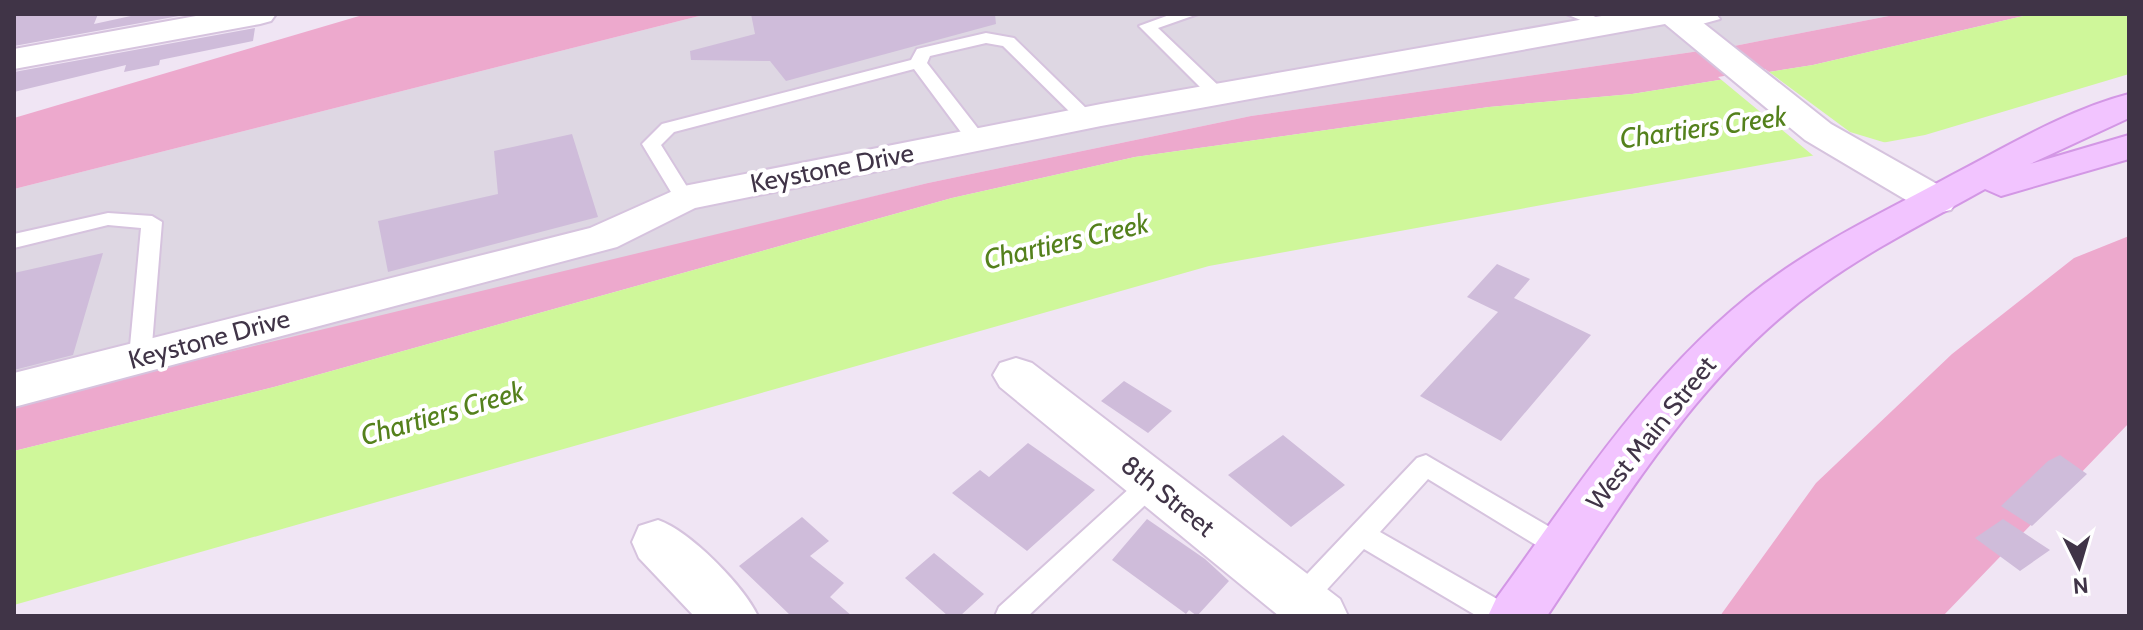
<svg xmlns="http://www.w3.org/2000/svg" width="2143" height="630" viewBox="0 0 2143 630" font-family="Cabin,sans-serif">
	<rect width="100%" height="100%" fill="#f0e5f4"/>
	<!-- industrial -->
	<path fill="#ded7e3" d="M 707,14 L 1899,14 L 1734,46 L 1251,116 L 928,183 L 14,409 L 14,189 Z"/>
	<!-- green -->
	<path fill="#eda9cd" d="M 366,14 L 707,14 L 14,189 L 14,118 Z
		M 1899,14 L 2032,14 L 1813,65 L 1632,94 L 1489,107 L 1135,157 L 952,198 L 274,387 L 14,451 L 14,404 L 928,183 L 1251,116 L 1734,46 Z
		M 2129,236 L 2129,423 L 1943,616 L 1720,616 L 1816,483 L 1952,354 L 2074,258 Z"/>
	<!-- water -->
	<path fill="#cff79a" d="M 2032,14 L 2129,14 L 2129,74 L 1925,135 L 1209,266 L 14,605 L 14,451 L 274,387 L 952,198 L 1135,157 L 1489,107 L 1632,94 L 1813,65 Z"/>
	<!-- pier -->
	<path fill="#f0e5f4" d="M 1765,69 L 1850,132 L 1893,145 L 1816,158 L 1718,77 Z"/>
	<!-- building -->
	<path fill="#cfbcda" d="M 14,14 L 98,14 L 94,24 L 140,14 L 190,14 L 14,46 Z
		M 751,14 L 995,14 L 996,24 L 786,81 L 770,61 L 691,60 L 690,51 L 755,34 Z
		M 255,28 L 253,41 L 160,60 L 159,65 L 124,72 L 126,65 L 14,92 L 14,72 Z
		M 572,134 L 598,217 L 388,272 L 378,221 L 498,194 L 494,151 Z
		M 103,253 L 73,355 L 14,370 L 14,273 Z
		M 1497,264 L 1530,279 L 1514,298 L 1591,335 L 1501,441 L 1420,396 L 1498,312 L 1467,297 Z
		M 1124,381 L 1172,411 L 1148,433 L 1101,401 Z
		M 1283,435 L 1345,485 L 1291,527 L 1228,475 Z
		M 1028,443 L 1095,490 L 1027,551 L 952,493 L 980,470 L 989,477 Z
		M 2060,455 L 2087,474 L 2032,526 L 2001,506 L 2048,461 Z
		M 802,517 L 829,541 L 810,556 L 844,583 L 830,597 L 852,616 L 791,616 L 739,566 Z
		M 1147,519 L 1205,559 L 1229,581 L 1197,616 L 1189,610 L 1186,614 L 1112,560 Z
		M 2003,519 L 2050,550 L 2020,571 L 1975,538 Z
		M 934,553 L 984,594 L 960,616 L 948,616 L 905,578 Z"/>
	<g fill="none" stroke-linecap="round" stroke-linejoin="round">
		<defs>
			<path id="lane" d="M 1172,14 L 1198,14 L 1158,28 L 1223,90 L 1223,98 L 1211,98 L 1139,26 Z
				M 1566,14 L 1589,14 L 1613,25 L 1605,30 Z
				M 1699,14 L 1716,14 L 1720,19 L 1684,29 L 1676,24 Z
				M 986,33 L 1014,38 L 1092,114 L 1092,122 L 1080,122 L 1003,46 L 986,43 L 930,56 L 927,63 L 983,135 L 983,143 L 969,143 L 914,69 L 674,132 L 661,145 L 694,198 L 691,202 L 677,202 L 642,144 L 662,124 L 911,60 L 917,49 Z
				M 108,213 L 152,216 L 162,222 L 151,357 L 148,363 L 132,363 L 129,357 L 141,228 L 108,225 L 14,248 L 14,234 Z
				M 1426,455 L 1572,540 L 1576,548 L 1572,556 L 1563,559 L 1554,556 L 1428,479 L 1380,532 L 1511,607 L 1515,616 L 1477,616 L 1364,549 L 1310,608 L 1300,612 L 1290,608 L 1286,600 L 1290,592 L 1417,458 Z
				M 1151,474 L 1160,477 L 1164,484 L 1160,491 L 1028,616 L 995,616 L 999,607 L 1142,477 Z"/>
			<path id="street" d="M 207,14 L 276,14 L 271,21 L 260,24 L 14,69 L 14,49 Z
				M 1613,14 L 1692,14 L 1831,124 L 1951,192 L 1957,201 L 1951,210 L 1937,213 L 1923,210 L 1805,140 L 1665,24 L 1101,126 L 695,208 L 617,247 L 14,407 L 14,373 L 590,228 L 684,186 L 1101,104 Z
				M 1016,358 L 1032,363 L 1340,599 L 1348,616 L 1279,616 L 1000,387 L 993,375 L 1000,363 Z
				M 658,520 C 690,531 743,585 758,616 L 694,616 L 639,558 L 632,542 L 639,526 Z"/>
			<path id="secondary" d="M 2129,94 L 2129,118 L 2030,164 L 2129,135 L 2129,159 L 2001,196 L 1985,189 C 1930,220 1873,248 1822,285 C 1702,370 1627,496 1547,616 L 1488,616 L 1496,599 C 1584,478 1666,347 1793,264 C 1844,230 1899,204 1952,175 C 2008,146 2067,110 2129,94 Z"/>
		</defs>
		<!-- lane casing -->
		<use href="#lane" stroke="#d6c3de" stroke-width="4"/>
		<!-- street casing -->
		<use href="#street" stroke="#d6c3de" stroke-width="4"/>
		<!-- secondary casing -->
		<use href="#secondary" stroke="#d397e5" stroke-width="4"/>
		<!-- lane -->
		<use href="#lane" fill="#fff" fill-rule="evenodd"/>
		<!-- street -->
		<use href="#street" fill="#fff" fill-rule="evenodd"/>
		<!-- secondary -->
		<use href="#secondary" fill="#f2c4ff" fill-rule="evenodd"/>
	</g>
	<g text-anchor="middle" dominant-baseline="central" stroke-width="8" stroke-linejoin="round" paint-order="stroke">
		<!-- street labels -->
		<g font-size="26" fill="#403447" stroke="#fff">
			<text transform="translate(832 168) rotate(-11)">Keystone Drive</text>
			<text transform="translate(209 339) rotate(-15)">Keystone Drive</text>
			<text transform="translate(1651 433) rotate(-51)">West Main Street</text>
			<text transform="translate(1168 496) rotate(39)">8th Street</text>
		</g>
		<!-- water labels -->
		<g font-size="28" font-style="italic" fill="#54811c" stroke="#fff">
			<text transform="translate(1703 127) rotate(-8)">Chartiers Creek</text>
			<text transform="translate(1066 241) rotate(-13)">Chartiers Creek</text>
			<text transform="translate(442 413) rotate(-16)">Chartiers Creek</text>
		</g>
	</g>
	<!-- border -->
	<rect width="2143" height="630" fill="none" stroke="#403447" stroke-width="32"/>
	<!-- north arrow -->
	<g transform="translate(2079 566) rotate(175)" stroke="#ffffff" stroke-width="6" paint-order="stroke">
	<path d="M0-6L14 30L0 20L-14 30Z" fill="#403447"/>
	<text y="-12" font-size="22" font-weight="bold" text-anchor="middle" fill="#403447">N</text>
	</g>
</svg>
